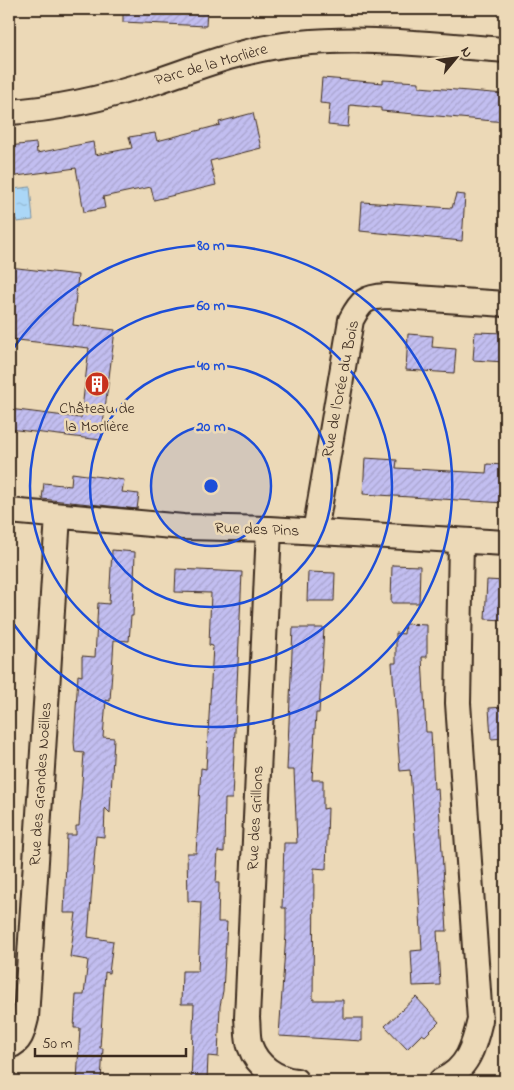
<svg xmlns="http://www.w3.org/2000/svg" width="514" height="1090" viewBox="0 0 514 1090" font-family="'Indie Flower',sans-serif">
	<defs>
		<pattern id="water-ripples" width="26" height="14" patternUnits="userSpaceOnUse" patternTransform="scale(1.25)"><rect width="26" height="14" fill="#abd7f7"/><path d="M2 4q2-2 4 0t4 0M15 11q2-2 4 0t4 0" fill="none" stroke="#94b9d3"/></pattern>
		<pattern id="building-hatch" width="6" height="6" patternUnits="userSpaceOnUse" patternTransform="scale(1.25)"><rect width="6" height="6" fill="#c2bef0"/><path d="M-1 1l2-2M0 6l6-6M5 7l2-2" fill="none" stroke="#a8a3cd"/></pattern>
	</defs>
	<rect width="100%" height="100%" fill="#ecd9b7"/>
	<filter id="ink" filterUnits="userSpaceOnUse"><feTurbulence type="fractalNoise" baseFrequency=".02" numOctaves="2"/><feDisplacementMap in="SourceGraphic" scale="10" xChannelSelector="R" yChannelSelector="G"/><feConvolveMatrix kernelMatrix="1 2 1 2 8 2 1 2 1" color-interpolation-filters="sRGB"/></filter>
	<g filter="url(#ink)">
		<!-- water -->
		<path fill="url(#water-ripples)" stroke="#7e92a0" d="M 30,187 L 33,220 L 17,222 L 13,189 Z"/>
		<!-- building -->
		<path fill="url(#building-hatch)" stroke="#3b2a1e" d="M 123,9 L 207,9 L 206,26 L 123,22 Z
			M 322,78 L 383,83 L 383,80 L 419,82 L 419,87 L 505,94 L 505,122 L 381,111 L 381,108 L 350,105 L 348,127 L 328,125 L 330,104 L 320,103 Z
			M 253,113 L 261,148 L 210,161 L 216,185 L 154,200 L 151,187 L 131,191 L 103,197 L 105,208 L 84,212 L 76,168 L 9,177 L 9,146 L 36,143 L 37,153 L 93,142 L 95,155 L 132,148 L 129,137 L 155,133 L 157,141 L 220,125 L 219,122 Z
			M 456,194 L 465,195 L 462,241 L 360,231 L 362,202 L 452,208 Z
			M 9,267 L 78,275 L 73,325 L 115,330 L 101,440 L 9,429 L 9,409 L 81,418 L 89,348 L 9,339 Z
			M 475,332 L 505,333 L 505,362 L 473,360 Z
			M 408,334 L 433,336 L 432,347 L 456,349 L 454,373 L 406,370 Z
			M 365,458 L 397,460 L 396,468 L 486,473 L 487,464 L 505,465 L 505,503 L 363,494 Z
			M 72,473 L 124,480 L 122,492 L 139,494 L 137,509 L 42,499 L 44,483 L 71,486 Z
			M 112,550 L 135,552 L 133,616 L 131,616 L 129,641 L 114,640 L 110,701 L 106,700 L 103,737 L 114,738 L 110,813 L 105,808 L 104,837 L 96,836 L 88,937 L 113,941 L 109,973 L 105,972 L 100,1048 L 103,1048 L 101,1081 L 77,1081 L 80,1028 L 74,1028 L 76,995 L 84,995 L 88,960 L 70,957 L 76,913 L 64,913 L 67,835 L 76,835 L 76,826 L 79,826 L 84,753 L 75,752 L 74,742 L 78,675 L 82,676 L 82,656 L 95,657 L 98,603 L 109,604 Z
			M 392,565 L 420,566 L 419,603 L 391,603 Z
			M 176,569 L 242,572 L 232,799 L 225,799 L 224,852 L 218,851 L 216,883 L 219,883 L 218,922 L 227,922 L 223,991 L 220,1006 L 218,1057 L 208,1056 L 207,1081 L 191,1081 L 194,1004 L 181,1004 L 182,971 L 198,971 L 201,902 L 188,901 L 187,853 L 196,853 L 201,768 L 206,769 L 213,646 L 209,645 L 211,593 L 175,592 Z
			M 308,572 L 335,573 L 334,601 L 307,601 Z
			M 487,580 L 505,581 L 505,620 L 485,619 Z
			M 405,624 L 427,625 L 427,657 L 422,657 L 426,732 L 431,732 L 434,789 L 438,788 L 447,931 L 437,931 L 440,985 L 413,986 L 411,951 L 422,950 L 418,878 L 410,770 L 400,771 L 392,663 L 396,663 L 396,633 L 404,634 Z
			M 293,628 L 324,628 L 319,713 L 316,713 L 312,780 L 323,780 L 323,809 L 328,808 L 326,869 L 314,868 L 313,1000 L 343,1000 L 343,1018 L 362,1018 L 362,1041 L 279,1036 L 286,934 L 286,908 L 282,908 L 284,843 L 297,843 L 294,770 L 287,770 Z
			M 505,707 L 505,738 L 491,739 L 489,708 Z
			M 416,997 L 439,1022 L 425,1036 L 422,1034 L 407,1049 L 385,1026 Z"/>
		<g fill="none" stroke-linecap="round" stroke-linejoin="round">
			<defs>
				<path id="minor" d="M 9,112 C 58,109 106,98 154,82 C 185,72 216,59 248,52 C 332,31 420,44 505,50
					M 9,511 L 183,527 L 269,529 L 505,543
					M 269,529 L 247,1018 C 248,1026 247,1038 250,1046 C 257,1066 276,1079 296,1081
					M 315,532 L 351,320 C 361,301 365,297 387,296 L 505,304
					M 9,1046 C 21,1042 23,1030 26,1018 L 58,516
					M 441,1081 C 468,1069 474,1046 480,1020 L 458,703 L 461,541"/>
			</defs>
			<!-- minor casing -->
			<use href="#minor" stroke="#3b2a1e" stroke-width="28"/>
			<!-- minor -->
			<use href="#minor" stroke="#ecd9b7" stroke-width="24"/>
		</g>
	</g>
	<!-- distance rings -->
	<circle cx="211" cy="486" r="60" fill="#1d4ed8" fill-opacity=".12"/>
	<g fill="none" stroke="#1d4ed8" stroke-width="2.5">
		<circle cx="211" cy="486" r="60"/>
		<circle cx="211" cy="486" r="121"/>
		<circle cx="211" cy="486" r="181"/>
		<path d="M9 355A241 241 0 1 1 9 617"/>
	</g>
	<!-- icons -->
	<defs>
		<symbol id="building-disc" viewBox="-11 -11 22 22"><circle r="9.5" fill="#c8321e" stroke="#ecd9b7"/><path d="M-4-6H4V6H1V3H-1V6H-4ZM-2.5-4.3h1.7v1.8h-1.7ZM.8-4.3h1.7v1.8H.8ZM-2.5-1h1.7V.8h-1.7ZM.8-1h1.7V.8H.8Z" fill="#fff"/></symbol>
	</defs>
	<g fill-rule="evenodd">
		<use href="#building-disc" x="83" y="370" width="28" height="28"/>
	</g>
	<g text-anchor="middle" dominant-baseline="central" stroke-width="5" stroke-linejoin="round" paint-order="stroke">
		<!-- street labels -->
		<g font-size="16" fill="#3b2a1e" stroke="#ecd9b7">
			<text transform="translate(211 65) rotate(-16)">Parc de la Morlière</text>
			<text transform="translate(341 389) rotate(-79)">Rue de l'Orée du Bois</text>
			<text transform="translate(257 530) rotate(2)">Rue des Pins</text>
			<text transform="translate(41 784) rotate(-86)">Rue des Grandes Noëlles</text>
			<text transform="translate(256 818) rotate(-87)">Rue des Grillons</text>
		</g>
		<!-- poi labels -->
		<g font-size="16" fill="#3b2a1e" stroke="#ecd9b7">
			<text x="97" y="409">Château de<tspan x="97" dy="18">la Morlière</tspan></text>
		</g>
	</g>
	<circle cx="211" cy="486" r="8" fill="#1d4ed8" stroke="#ecd9b7" stroke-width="2.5"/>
	<g font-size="15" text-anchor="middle" font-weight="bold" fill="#1d4ed8" stroke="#ecd9b7" stroke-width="5" stroke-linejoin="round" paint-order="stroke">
		<text x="211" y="250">80 m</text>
		<text x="211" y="310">60 m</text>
		<text x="211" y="370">40 m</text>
		<text x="211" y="431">20 m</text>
	</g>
	<!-- margin -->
	<rect width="514" height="1090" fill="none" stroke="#ecd9b7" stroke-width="30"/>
	<rect x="15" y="15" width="484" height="1060" fill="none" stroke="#3b2a1e" stroke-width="2" filter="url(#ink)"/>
	<!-- north arrow -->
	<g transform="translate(456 58) rotate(61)" stroke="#ecd9b7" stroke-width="4" paint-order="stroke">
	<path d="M0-4L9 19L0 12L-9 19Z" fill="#3b2a1e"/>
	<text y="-8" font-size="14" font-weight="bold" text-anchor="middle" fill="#3b2a1e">N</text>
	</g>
	<!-- scale -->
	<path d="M35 1048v8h151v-8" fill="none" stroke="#3b2a1e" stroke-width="2.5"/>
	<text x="42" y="1048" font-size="15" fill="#3b2a1e" stroke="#ecd9b7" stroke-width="4" paint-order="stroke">50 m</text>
</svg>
